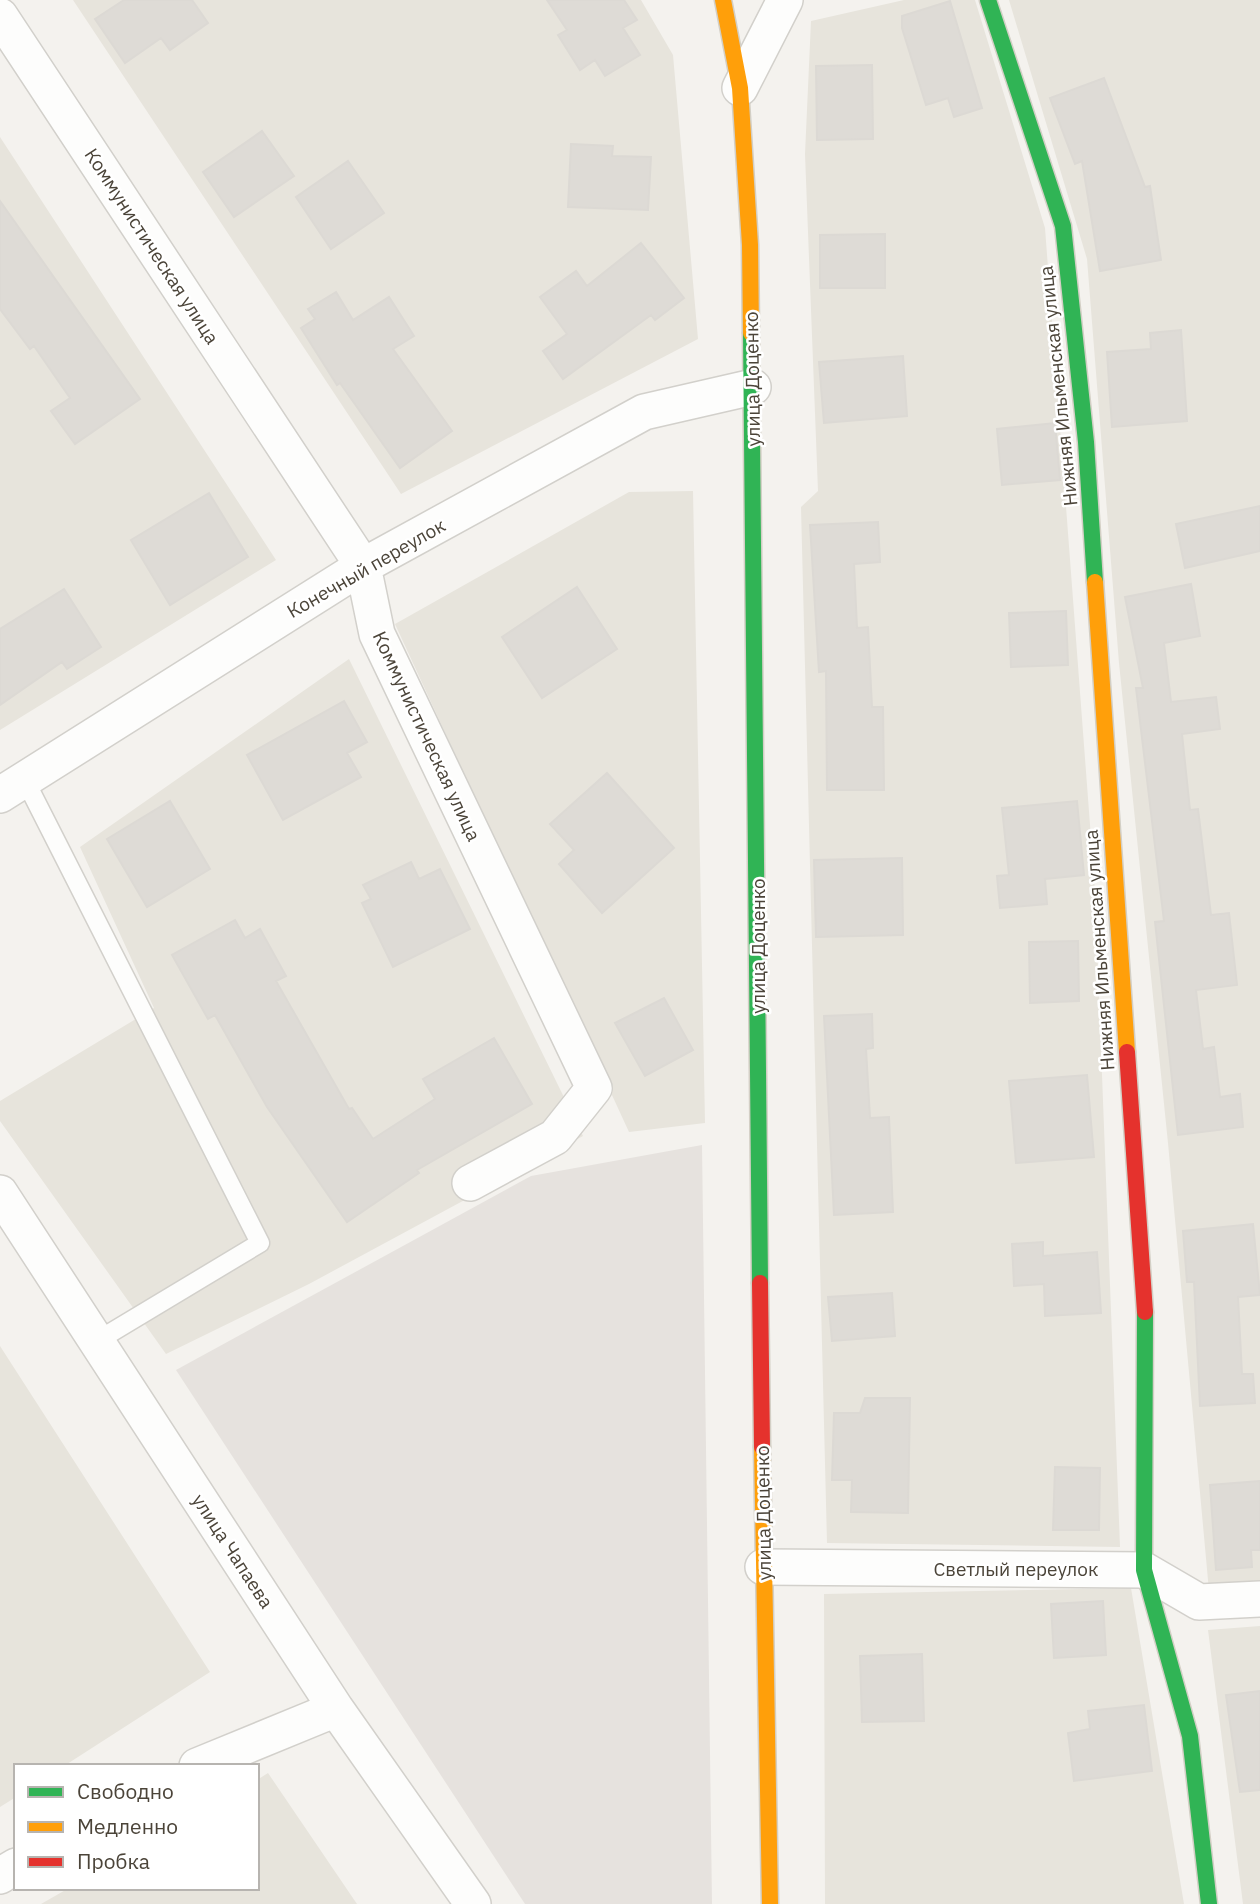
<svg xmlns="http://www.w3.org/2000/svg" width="1260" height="1904" viewBox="0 0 1260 1904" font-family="'IBM Plex Sans',sans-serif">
	<rect width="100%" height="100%" fill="#f4f2ee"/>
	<!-- residential -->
	<path fill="#e7e4dc" d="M 73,0 L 641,0 L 673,55 L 698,339 L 401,494 Z
		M 904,0 L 975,0 L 1045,228 L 1095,891 L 1120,1547 L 827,1543 L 801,507 L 818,491 L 805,154 L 811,21 Z
		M 1009,0 L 1260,0 L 1260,1586 L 1209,1591 L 1168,1143 L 1119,663 L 1087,259 Z
		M 0,137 L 276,560 L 0,730 Z
		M 693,491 L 705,1123 L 629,1132 L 395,624 L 629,492 Z
		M 349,659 L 583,1136 L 309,1284 L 166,1354 L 0,1121 L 0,1101 L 154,1008 L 80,847 Z
		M 0,1346 L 210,1672 L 64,1766 L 16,1766 L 16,1797 L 0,1807 Z
		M 1131,1588 L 1184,1904 L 825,1904 L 824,1594 Z
		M 1260,1626 L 1260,1904 L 1243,1904 L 1208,1630 Z
		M 268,1773 L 357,1904 L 41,1904 L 69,1888 L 257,1888 L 257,1780 Z"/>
	<!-- industrial -->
	<path fill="#e6e2de" d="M 702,1145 L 712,1904 L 525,1904 L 176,1370 L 531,1176 Z"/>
	<!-- building -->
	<path fill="#dedbd6" stroke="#dcd9d4" stroke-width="2" d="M 124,0 L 192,0 L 208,23 L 170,50 L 161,38 L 125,63 L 95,19 Z
		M 547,0 L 624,0 L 637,20 L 623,28 L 640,55 L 605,76 L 595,60 L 580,70 L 558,35 L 567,30 Z
		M 950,1 L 982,108 L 954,117 L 948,98 L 926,105 L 902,28 L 902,16 Z
		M 872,65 L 873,139 L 817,140 L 816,66 Z
		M 1104,78 L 1145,187 L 1150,186 L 1161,260 L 1100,271 L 1082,161 L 1075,164 L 1050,98 Z
		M 262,131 L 294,176 L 234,217 L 203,172 Z
		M 571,144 L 613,146 L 612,156 L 651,157 L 648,210 L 568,207 Z
		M 348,161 L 384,213 L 331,249 L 296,197 Z
		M 0,201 L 140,399 L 75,444 L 51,411 L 70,398 L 34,346 L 30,349 L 0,309 Z
		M 885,234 L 885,288 L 820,288 L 820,235 Z
		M 641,243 L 684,298 L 655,320 L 651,315 L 563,379 L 543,351 L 567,334 L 540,297 L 576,271 L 587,286 Z
		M 336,292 L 353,320 L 389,297 L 414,336 L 393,349 L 452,431 L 400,468 L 340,383 L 337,385 L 301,328 L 315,319 L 308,309 Z
		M 1181,330 L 1187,421 L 1112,427 L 1107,352 L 1151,349 L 1150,333 Z
		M 903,356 L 907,416 L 824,423 L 819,362 Z
		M 1055,423 L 1060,480 L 1002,485 L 997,429 Z
		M 209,493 L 248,557 L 170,605 L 131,540 Z
		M 1260,506 L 1260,551 L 1185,568 L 1176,524 Z
		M 878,522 L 880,562 L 854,564 L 857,628 L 868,627 L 872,707 L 883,707 L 884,790 L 827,790 L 826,671 L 819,672 L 810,525 Z
		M 1191,584 L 1200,636 L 1164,643 L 1171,702 L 1216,697 L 1220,729 L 1182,734 L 1190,810 L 1198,809 L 1211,915 L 1229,913 L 1237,985 L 1196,990 L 1203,1049 L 1214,1047 L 1220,1097 L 1240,1094 L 1243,1127 L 1178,1135 L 1155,922 L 1164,921 L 1136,688 L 1143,688 L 1125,597 Z
		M 577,587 L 617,649 L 542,698 L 502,637 Z
		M 64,589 L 101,647 L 67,669 L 62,662 L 0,705 L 0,629 Z
		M 1066,611 L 1068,665 L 1011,667 L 1009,613 Z
		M 344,701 L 367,742 L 347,753 L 361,777 L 283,820 L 247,755 Z
		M 607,773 L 674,848 L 602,913 L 559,864 L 574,850 L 550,824 Z
		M 170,801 L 210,869 L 147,907 L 107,839 Z
		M 1077,801 L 1084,875 L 1045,879 L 1047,904 L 1000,908 L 997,876 L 1009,875 L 1002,808 Z
		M 902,858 L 903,935 L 816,937 L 814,860 Z
		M 411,862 L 419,879 L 440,869 L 470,929 L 393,967 L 362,903 L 371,899 L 363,885 Z
		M 235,920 L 245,938 L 260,929 L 286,976 L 276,981 L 349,1109 L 352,1108 L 373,1139 L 435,1099 L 423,1079 L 494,1038 L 532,1104 L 417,1170 L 419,1173 L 347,1222 L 267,1107 L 215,1015 L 208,1019 L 172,955 Z
		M 1078,941 L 1079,1001 L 1030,1003 L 1029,942 Z
		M 664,998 L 693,1050 L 645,1076 L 615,1023 Z
		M 872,1014 L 873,1048 L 866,1049 L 870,1118 L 889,1117 L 893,1212 L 834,1215 L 824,1016 Z
		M 1087,1075 L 1094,1157 L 1016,1163 L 1009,1081 Z
		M 1253,1224 L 1260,1295 L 1238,1297 L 1242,1374 L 1253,1374 L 1255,1403 L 1200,1406 L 1194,1282 L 1187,1282 L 1183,1231 Z
		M 1043,1242 L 1043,1256 L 1097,1252 L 1101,1313 L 1045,1316 L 1044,1284 L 1014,1286 L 1012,1244 Z
		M 892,1293 L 895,1336 L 832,1341 L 828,1297 Z
		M 865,1398 L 910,1398 L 908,1513 L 851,1512 L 852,1480 L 832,1480 L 834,1413 L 860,1413 Z
		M 1055,1467 L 1100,1468 L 1099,1530 L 1053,1530 Z
		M 1260,1481 L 1260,1550 L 1251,1550 L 1252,1567 L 1216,1570 L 1210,1485 Z
		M 1103,1601 L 1106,1655 L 1054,1658 L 1051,1604 Z
		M 922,1654 L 924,1721 L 862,1722 L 860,1656 Z
		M 1260,1691 L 1260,1790 L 1240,1792 L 1226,1695 Z
		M 1144,1705 L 1152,1771 L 1074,1781 L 1068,1733 L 1090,1729 L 1088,1711 Z"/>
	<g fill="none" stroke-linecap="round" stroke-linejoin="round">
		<defs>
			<path id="lane" d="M 25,780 L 260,1243 L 97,1341"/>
			<path id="street" d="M 0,16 L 363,566 L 377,634 L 594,1088 L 555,1137 L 470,1183
				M 740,88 L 785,0
				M 0,795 L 363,566 L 644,412 L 753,387
				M 0,1193 L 336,1709 L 473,1904
				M 763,1567 L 1144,1570 L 1199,1602 L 1260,1599
				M 197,1766 L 336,1709
				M 0,1876 L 16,1866"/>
			<path id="fast" d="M 988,0 L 1063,226 L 1086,442 L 1095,582
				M 751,333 L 760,1283
				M 1145,1312 L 1144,1570 L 1190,1736 L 1209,1904"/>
			<path id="slow" d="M 723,0 L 740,88 L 750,245 L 751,333
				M 1095,582 L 1127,1052
				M 762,1447 L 770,1904"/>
			<path id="jam" d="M 1127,1052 L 1145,1312
				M 760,1283 L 762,1447"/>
		</defs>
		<!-- lane casing -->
		<use href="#lane" stroke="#d2d0cb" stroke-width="21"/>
		<!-- street casing -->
		<use href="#street" stroke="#d2d0cb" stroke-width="38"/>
		<!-- fast casing -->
		<use href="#fast" stroke="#d3cfc5" stroke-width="19"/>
		<!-- slow casing -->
		<use href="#slow" stroke="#d3cfc5" stroke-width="19"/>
		<!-- jam casing -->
		<use href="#jam" stroke="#d3cfc5" stroke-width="19"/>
		<!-- lane -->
		<use href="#lane" stroke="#fdfdfc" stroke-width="18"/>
		<!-- street -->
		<use href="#street" stroke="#fdfdfc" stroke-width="35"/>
		<!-- fast -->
		<use href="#fast" stroke="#30b455" stroke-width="16"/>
		<!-- slow -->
		<use href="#slow" stroke="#ff9f0a" stroke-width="16"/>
		<!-- jam -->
		<use href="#jam" stroke="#e5322d" stroke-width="16"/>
	</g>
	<g text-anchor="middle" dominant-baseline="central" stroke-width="5" stroke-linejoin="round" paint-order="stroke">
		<!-- street labels -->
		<g font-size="19" fill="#4b4439" stroke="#fff">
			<text transform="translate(152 246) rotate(57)">Коммунистическая улица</text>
			<text transform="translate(752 379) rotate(-91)">улица Доценко</text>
			<text transform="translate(1058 386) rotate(-96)">Нижняя Ильменская улица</text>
			<text transform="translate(366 568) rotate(-30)">Конечный переулок</text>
			<text transform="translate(427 736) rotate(65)">Коммунистическая улица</text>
			<text transform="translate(758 946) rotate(-90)">улица Доценко</text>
			<text transform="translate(1099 950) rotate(-94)">Нижняя Ильменская улица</text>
			<text transform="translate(763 1513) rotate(-91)">улица Доценко</text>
			<text transform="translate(233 1551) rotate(57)">улица Чапаева</text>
			<text x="1016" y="1569">Светлый переулок</text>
		</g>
	</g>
	<!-- legend -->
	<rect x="14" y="1764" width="245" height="126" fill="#ffffff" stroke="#b7b4b0" stroke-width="2"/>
	<rect x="28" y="1787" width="35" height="10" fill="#30b455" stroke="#b7b4b0" stroke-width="2"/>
	<text x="77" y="1799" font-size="21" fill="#4b4439">Свободно</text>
	<rect x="28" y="1822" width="35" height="10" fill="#ff9f0a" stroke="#b7b4b0" stroke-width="2"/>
	<text x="77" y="1834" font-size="21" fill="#4b4439">Медленно</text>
	<rect x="28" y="1857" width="35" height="10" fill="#e5322d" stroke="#b7b4b0" stroke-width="2"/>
	<text x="77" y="1869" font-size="21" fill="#4b4439">Пробка</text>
</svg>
